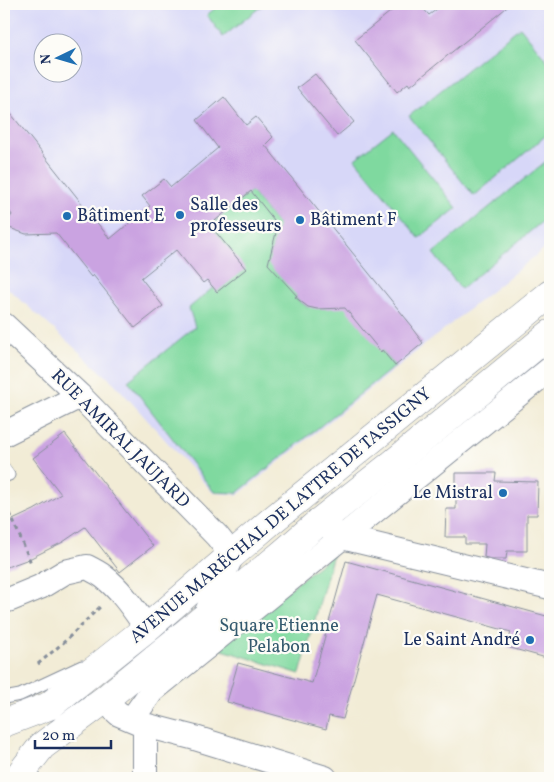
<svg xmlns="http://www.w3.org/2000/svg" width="554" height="782" viewBox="0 0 554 782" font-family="Vollkorn,serif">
	<rect width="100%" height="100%" fill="#fdfcf7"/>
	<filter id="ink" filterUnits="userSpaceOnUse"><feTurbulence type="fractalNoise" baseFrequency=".02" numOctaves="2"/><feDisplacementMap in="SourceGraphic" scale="10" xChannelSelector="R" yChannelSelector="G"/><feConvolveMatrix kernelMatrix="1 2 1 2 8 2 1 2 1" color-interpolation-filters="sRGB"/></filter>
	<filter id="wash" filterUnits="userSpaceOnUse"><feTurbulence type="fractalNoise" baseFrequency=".0096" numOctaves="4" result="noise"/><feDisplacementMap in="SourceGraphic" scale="20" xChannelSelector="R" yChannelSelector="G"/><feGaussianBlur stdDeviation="1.12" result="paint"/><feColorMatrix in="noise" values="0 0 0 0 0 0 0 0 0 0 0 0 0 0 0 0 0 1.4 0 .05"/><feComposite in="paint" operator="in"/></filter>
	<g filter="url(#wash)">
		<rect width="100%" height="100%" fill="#f2ecd6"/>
		<!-- built -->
		<path fill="#d7d7f8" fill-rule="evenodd" d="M 4,4 L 550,4 L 550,244 L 238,495 L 213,493 L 114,383 L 4,285 ZM 42,42 L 72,42 L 72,72 L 42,72 Z"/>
		<!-- green -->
		<path fill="#7fd99f" stroke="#4d847e" d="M 220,4 L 264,4 L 223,37 L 207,15 Z
			M 520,27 L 550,64 L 550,132 L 474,196 L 409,116 Z
			M 393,129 L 457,208 L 419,238 L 355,159 Z
			M 550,158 L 550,215 L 461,289 L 433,253 Z
			M 253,190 L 254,195 L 292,242 L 289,245 L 274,242 L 271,253 L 271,262 L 304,287 L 295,298 L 308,307 L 331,289 L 381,351 L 382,350 L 395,366 L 237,493 L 214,492 L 128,381 L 195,327 L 189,308 L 241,264 L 210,225 Z
			M 333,554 L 300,674 L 216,648 Z"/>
		<g id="blocks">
			<!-- building -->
			<path fill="#caa3e1" d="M 400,4 L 419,4 L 429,15 L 444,4 L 511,4 L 410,86 L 408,83 L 397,92 L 355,40 Z
				M 315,74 L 354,122 L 337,136 L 297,88 Z
				M 224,97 L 246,125 L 256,117 L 273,137 L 265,145 L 412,326 L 411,327 L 423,343 L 395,366 L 382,350 L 381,352 L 345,308 L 317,309 L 308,307 L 295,297 L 297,296 L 268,264 L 278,225 L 251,191 L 210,225 L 246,269 L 217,292 L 207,280 L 203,283 L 176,250 L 141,278 L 163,306 L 135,328 L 93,275 L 91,277 L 56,233 L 26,234 L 4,226 L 4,225 L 12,215 L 4,203 L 4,105 L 110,239 L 150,206 L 142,196 L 164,179 L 171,187 L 218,148 L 197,120 Z
				M 65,434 L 153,546 L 120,572 L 85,527 L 63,542 L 29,559 L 4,568 L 4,524 L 34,510 L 61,494 L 33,458 Z
				M 456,473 L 496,473 L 495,481 L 538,482 L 537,515 L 527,515 L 527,551 L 507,551 L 506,559 L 491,559 L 484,557 L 485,544 L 465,544 L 465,537 L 445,537 L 446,509 L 456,509 Z
				M 346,561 L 550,617 L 550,659 L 507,647 L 511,632 L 377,595 L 343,719 L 329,716 L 326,729 L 227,702 L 238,663 L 312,683 Z"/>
		</g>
	</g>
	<g filter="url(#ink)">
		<use href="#blocks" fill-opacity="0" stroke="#868e9a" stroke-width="1"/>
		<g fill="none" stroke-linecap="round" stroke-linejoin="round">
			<defs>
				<path id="lane" d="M 4,468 L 9,475 L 4,477
					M 4,698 L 20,695 L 82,666"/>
				<path id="street" d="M 4,325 L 80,396 L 217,536 L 232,555 L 205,616
					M 4,434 L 80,396
					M 333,531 L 342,537 L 550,587
					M 4,601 L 11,599 L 40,587 L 65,572 L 87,567 C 93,570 99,573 104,577 C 122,591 134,610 147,628
					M 104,700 L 119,714 L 145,725 L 195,738 L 325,778
					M 132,719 L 152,691 L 550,369
					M 145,725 L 145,778"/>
				<path id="secondary" d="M 4,723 L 49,706 L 147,628 L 270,522 L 550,294
					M 17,778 L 42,746 L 104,700 L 282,554 L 319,522 L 390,466 L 550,334"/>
			</defs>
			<!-- lane casing -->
			<use href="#lane" stroke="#868e9a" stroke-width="13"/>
			<!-- street casing -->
			<use href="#street" stroke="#868e9a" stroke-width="26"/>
			<!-- secondary casing -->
			<use href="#secondary" stroke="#868e9a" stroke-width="29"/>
			<!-- path -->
			<path stroke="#868e9a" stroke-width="3" stroke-dasharray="4 4" stroke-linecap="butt" d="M 4,513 L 9,511 L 31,563
				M 38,664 L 64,642 L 101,606"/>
			<!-- lane -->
			<use href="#lane" stroke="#fff" stroke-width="11"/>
			<!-- street -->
			<use href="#street" stroke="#fff" stroke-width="24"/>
			<!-- secondary -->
			<use href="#secondary" stroke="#fff" stroke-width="28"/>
		</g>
	</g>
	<!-- markers -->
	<g fill="#1f6fb2" stroke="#fdfcf7" stroke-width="2">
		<circle cx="180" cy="215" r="5"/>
		<circle cx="67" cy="216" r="5"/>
		<circle cx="300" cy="220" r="5"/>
		<circle cx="503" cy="493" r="5"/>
		<circle cx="530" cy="640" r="5"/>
	</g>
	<g text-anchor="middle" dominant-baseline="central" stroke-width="4.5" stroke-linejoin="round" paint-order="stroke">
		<!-- poi labels -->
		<g font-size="18" fill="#1b2f5e" stroke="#fdfcf7" text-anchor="start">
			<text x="190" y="205">Salle des<tspan x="190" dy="21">professeurs</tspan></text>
			<text x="77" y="216">Bâtiment E</text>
			<text x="310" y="220">Bâtiment F</text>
			<text x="493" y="493" text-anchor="end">Le Mistral</text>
			<text x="520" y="640" text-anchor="end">Le Saint André</text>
		</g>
		<!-- street labels -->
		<g font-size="18" fill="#1b2f5e" stroke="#fdfcf7">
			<text transform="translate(120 439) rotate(45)">RUE AMIRAL JAUJARD</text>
			<text transform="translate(281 516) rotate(-40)">AVENUE MARÉCHAL DE LATTRE DE TASSIGNY</text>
		</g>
		<!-- park labels -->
		<g font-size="18" fill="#345a6e" stroke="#fdfcf7">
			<text x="279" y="626">Square Etienne<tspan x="279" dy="21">Pelabon</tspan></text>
		</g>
	</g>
	<!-- margin -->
	<rect width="554" height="782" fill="none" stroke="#fdfcf7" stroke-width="20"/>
	<!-- north arrow -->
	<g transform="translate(58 58) rotate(265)"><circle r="24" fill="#fdfcf7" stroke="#a3aaba"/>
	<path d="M0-4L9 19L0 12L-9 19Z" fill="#1f6fb2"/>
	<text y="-8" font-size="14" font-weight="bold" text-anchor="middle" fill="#1b2f5e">N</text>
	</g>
	<!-- scale -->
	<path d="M35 740v8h76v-8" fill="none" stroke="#1b2f5e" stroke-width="2.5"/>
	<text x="42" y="740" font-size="15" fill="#1b2f5e" stroke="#fdfcf7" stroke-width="4" paint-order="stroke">20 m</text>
</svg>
